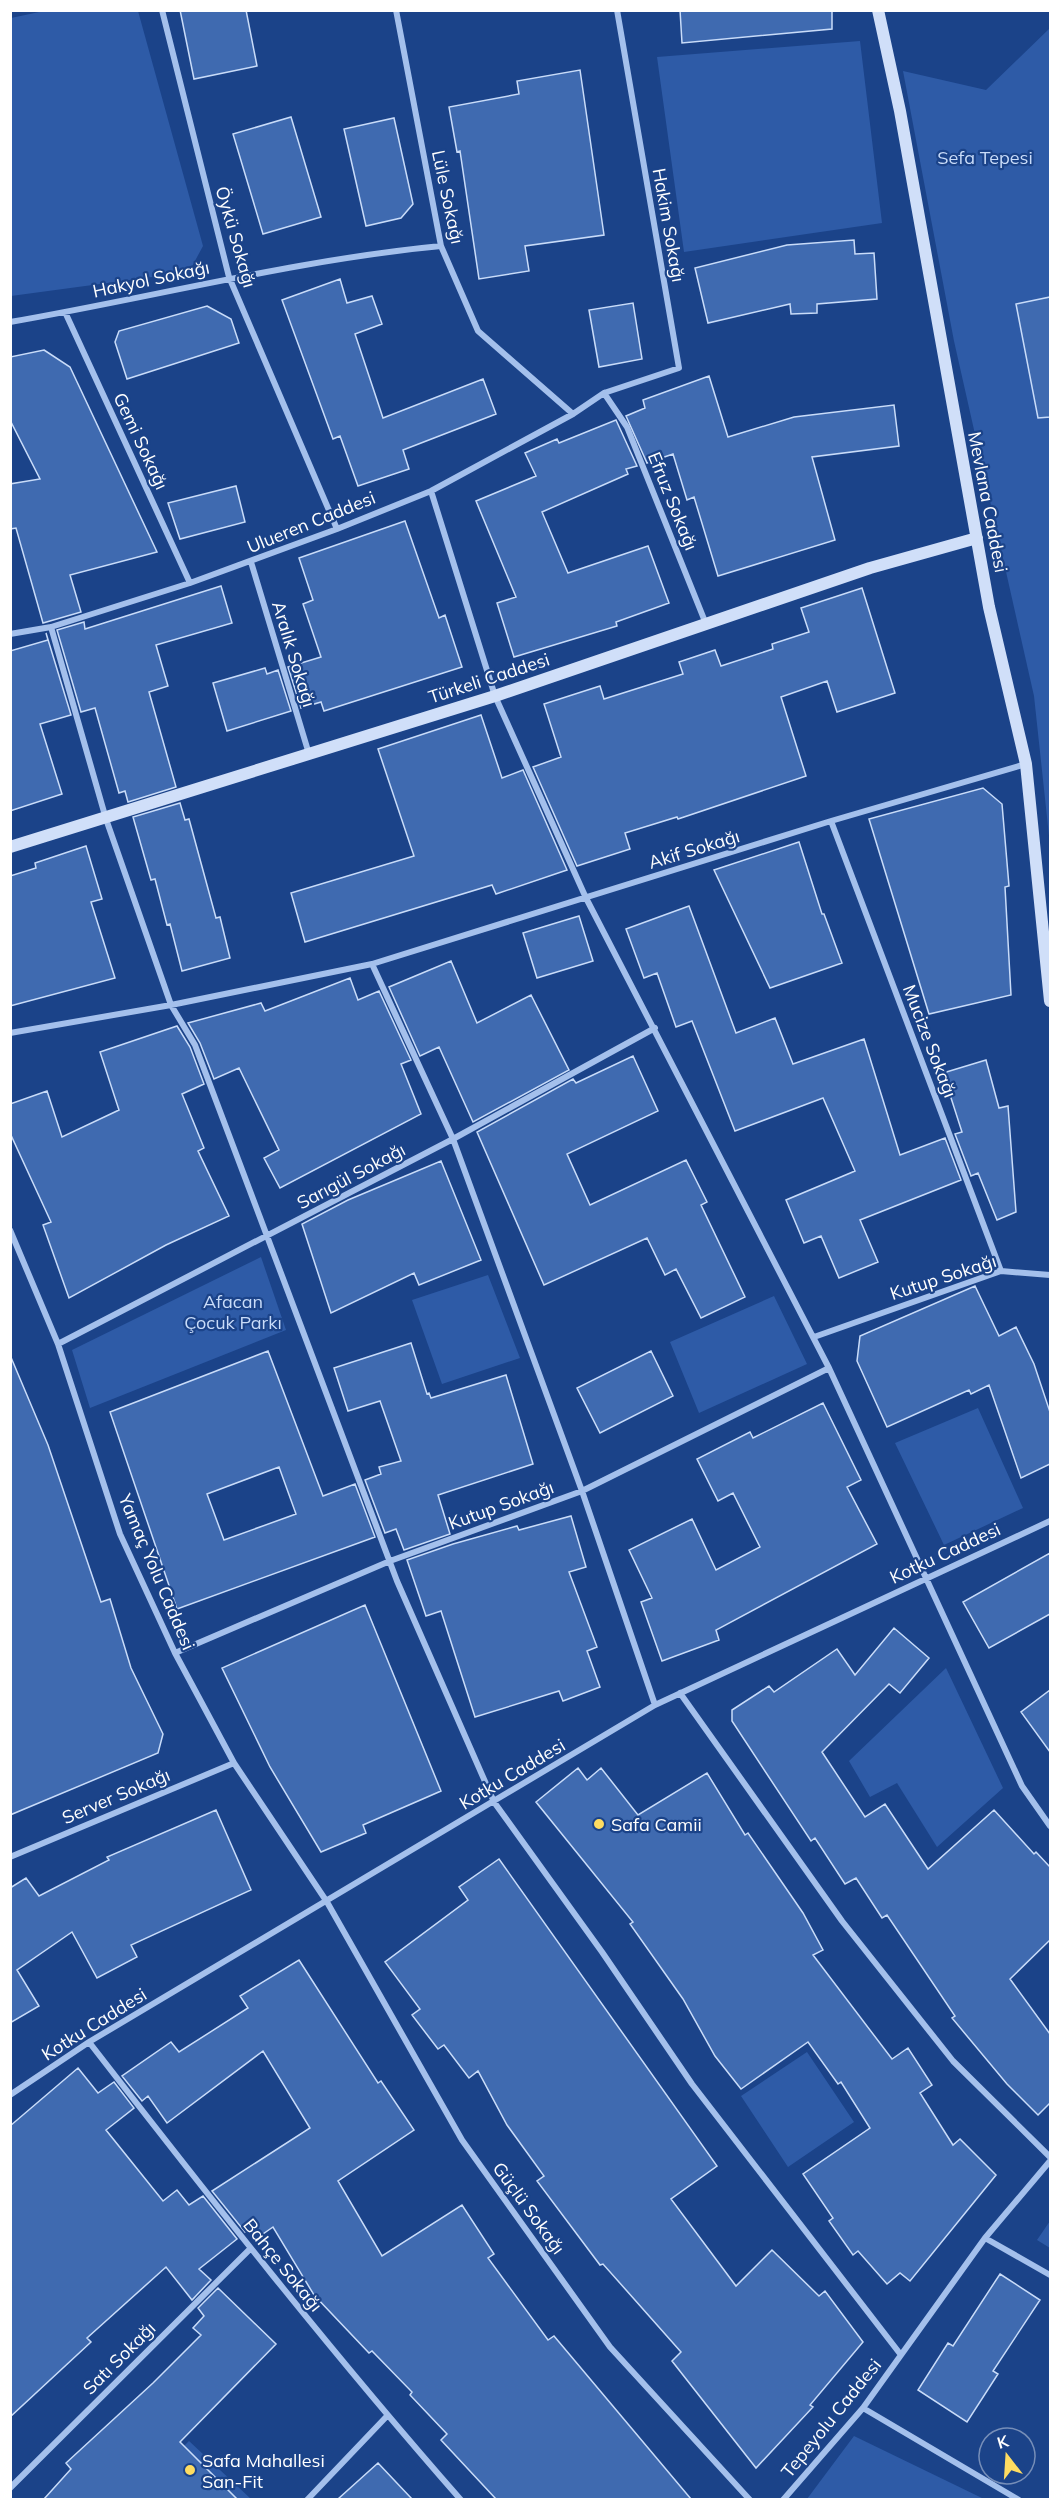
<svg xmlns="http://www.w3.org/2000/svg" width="1061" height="2510" viewBox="0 0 1061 2510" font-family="Mulish,sans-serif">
	<rect width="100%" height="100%" fill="#1b4389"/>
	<!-- green -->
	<path fill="#2e5ba7" d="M 44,11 L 138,11 L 203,246 L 189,272 L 11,296 L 11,18 Z
		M 1050,28 L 1050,845 L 1034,696 L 954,341 L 903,71 L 986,90 Z
		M 860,41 L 882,223 L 684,252 L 657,57 Z
		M 261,1257 L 286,1330 L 90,1408 L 72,1350 Z
		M 488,1275 L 520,1358 L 442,1384 L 412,1300 Z
		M 774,1296 L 807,1364 L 699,1413 L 670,1342 Z
		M 978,1408 L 1023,1508 L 944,1545 L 895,1443 Z
		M 946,1668 L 1003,1788 L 937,1847 L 897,1783 L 870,1797 L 849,1761 Z
		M 807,2052 L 854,2122 L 788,2167 L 741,2096 Z
		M 1050,2221 L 1050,2248 L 1037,2240 Z
		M 854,2436 L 984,2499 L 807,2499 Z
		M 189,2441 L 251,2499 L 130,2500 Z"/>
	<!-- building -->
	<path fill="#3f6ab0" stroke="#c9dcf9" stroke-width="1.5" fill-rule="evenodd" d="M 180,10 L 246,10 L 257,66 L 194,79 Z
		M 680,10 L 832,10 L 832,29 L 682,43 Z
		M 580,70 L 604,235 L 525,246 L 529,271 L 479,279 L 460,151 L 457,152 L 449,107 L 519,94 L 517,81 Z
		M 291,117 L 321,217 L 263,234 L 233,134 Z
		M 394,118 L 413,204 L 401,218 L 366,226 L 344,129 Z
		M 854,240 L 855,254 L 874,253 L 877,299 L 817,304 L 817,313 L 791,314 L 790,304 L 708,323 L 695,268 L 787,245 Z
		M 340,279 L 347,303 L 372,296 L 382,324 L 355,334 L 383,418 L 483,379 L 496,414 L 403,450 L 409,469 L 358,486 L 340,436 L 333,439 L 282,300 Z
		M 1050,297 L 1050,417 L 1038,418 L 1016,304 Z
		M 633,303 L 642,359 L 599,367 L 589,310 Z
		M 207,306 L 231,319 L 239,343 L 127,379 L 115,342 L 119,331 Z
		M 44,350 L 70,367 L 157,552 L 70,575 L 81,612 L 43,623 L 16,528 L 10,529 L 10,484 L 40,479 L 10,420 L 10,357 Z
		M 709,376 L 728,437 L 794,417 L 894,405 L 899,446 L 812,457 L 835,540 L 718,576 L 694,497 L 687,500 L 673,454 L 647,463 L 626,416 L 645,408 L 643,400 Z
		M 616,420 L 637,466 L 626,469 L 628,474 L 542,512 L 568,573 L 648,546 L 669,603 L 616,622 L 617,626 L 514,657 L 497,603 L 516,597 L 476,501 L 536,476 L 525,453 L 557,439 L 559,443 Z
		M 236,486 L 245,522 L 180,539 L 168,503 Z
		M 405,521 L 439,618 L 445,615 L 462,667 L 324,711 L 321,702 L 301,708 L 288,667 L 321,657 L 303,604 L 313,600 L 299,558 Z
		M 221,586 L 232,623 L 156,645 L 168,686 L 149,692 L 176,787 L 128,802 L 125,791 L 119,793 L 95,708 L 81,712 L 57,630 L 84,622 L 85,629 Z
		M 862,588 L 895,693 L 837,712 L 827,681 L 781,697 L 806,776 L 678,819 L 677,817 L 625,833 L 630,849 L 577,866 L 533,767 L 561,757 L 544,704 L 600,686 L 604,699 L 683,674 L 679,662 L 715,650 L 721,666 L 773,649 L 772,644 L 809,632 L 801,608 Z
		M 46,633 L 71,715 L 40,724 L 62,794 L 10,811 L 10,651 L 48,640 Z
		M 265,668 L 267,674 L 278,670 L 291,711 L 227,731 L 213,683 Z
		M 481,715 L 502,778 L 523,770 L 567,870 L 496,894 L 492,885 L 305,942 L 291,893 L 414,856 L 378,749 Z
		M 983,788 L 1002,804 L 1009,886 L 1005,887 L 1011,995 L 929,1014 L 869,819 Z
		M 180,803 L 185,820 L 189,819 L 216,918 L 220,917 L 230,958 L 182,971 L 170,924 L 167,925 L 155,879 L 151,880 L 133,817 Z
		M 799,842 L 822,914 L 824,914 L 842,963 L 770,988 L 714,870 Z
		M 86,846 L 102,899 L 91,902 L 115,978 L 10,1006 L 10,876 L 36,868 L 35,863 Z
		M 689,906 L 736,1033 L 775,1018 L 793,1064 L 864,1039 L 900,1155 L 945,1138 L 961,1180 L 860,1220 L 878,1262 L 839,1278 L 821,1236 L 804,1243 L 786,1200 L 855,1171 L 823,1098 L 735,1131 L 692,1021 L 676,1027 L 657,973 L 644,978 L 626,929 Z
		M 579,916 L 593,961 L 537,978 L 523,933 Z
		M 451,961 L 477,1023 L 531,995 L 569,1070 L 473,1122 L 439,1047 L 420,1056 L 389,987 Z
		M 350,978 L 358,1000 L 379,991 L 411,1060 L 401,1064 L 421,1114 L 280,1188 L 264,1158 L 279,1150 L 239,1068 L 214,1079 L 200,1043 L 188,1023 L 261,1003 L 265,1011 Z
		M 177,1026 L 190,1047 L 204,1084 L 182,1094 L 204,1148 L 198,1151 L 229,1216 L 166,1245 L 69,1298 L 43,1225 L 51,1222 L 10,1133 L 10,1104 L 47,1091 L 62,1137 L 119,1110 L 100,1052 Z
		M 633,1056 L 658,1111 L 567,1154 L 590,1205 L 686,1160 L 707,1202 L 701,1205 L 745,1297 L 701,1318 L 676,1269 L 665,1275 L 647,1238 L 544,1285 L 477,1132 L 573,1079 L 576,1083 Z
		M 986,1060 L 999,1108 L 1008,1106 L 1016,1212 L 997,1220 L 978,1173 L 971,1176 L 955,1134 L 962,1132 L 943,1073 Z
		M 441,1161 L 481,1260 L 419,1285 L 414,1273 L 331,1313 L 302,1224 L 348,1200 Z
		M 975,1286 L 999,1336 L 1016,1327 L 1034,1364 L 1050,1412 L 1050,1464 L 1021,1478 L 989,1385 L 971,1394 L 969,1390 L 887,1427 L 857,1361 L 860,1336 Z
		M 411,1343 L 427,1394 L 429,1393 L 431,1398 L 506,1375 L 533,1464 L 438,1495 L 450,1534 L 404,1550 L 396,1529 L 385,1533 L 365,1480 L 381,1474 L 379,1467 L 401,1461 L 380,1401 L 348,1411 L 334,1368 Z
		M 268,1351 L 323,1496 L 355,1484 L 375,1537 L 177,1609 L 110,1412 ZM 279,1467 L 296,1514 L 224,1540 L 207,1494 Z
		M 651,1351 L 673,1396 L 600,1433 L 577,1388 Z
		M 10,1355 L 48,1445 L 101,1602 L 110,1599 L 131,1668 L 163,1734 L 158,1753 L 10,1815 Z
		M 823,1403 L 861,1480 L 847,1487 L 877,1544 L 716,1630 L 719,1640 L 662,1661 L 641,1602 L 652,1598 L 629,1550 L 692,1519 L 716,1570 L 760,1547 L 733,1493 L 718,1501 L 697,1459 L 750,1432 L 753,1438 Z
		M 571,1516 L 586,1567 L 569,1572 L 597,1647 L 587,1651 L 600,1687 L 563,1701 L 559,1691 L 475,1717 L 441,1611 L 426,1616 L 407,1560 L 453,1544 L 517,1526 L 519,1530 Z
		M 1050,1553 L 1050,1614 L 989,1648 L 963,1602 Z
		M 365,1605 L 441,1791 L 363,1825 L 366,1833 L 321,1852 L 270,1767 L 222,1668 Z
		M 894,1628 L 929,1658 L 900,1693 L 889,1684 L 822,1752 L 865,1817 L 885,1804 L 928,1869 L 994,1810 L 1034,1854 L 1036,1852 L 1050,1867 L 1050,1940 L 1010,1979 L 1050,2034 L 1050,2103 L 1038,2115 L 1007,2084 L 952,2018 L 955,2016 L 887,1915 L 882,1918 L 856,1878 L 845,1884 L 815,1838 L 811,1841 L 732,1721 L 732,1710 L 769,1686 L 774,1692 L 837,1649 L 855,1675 Z
		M 1050,1690 L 1050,1752 L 1021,1712 Z
		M 578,1768 L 587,1780 L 601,1768 L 638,1815 L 707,1773 L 745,1835 L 748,1833 L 803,1913 L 823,1950 L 813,1955 L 892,2059 L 908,2048 L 932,2085 L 920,2093 L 953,2145 L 960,2139 L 996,2175 L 910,2281 L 900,2273 L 887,2284 L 858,2251 L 853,2255 L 829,2221 L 833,2218 L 803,2174 L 870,2128 L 841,2082 L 838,2084 L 808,2042 L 741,2089 L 715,2056 L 683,1999 L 630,1924 L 633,1922 L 536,1802 Z
		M 216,1810 L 251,1890 L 131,1945 L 137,1957 L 97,1978 L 72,1932 L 17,1970 L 39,2006 L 10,2023 L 10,1888 L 26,1878 L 39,1896 L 109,1860 L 107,1857 Z
		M 499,1859 L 717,2166 L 671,2199 L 736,2286 L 772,2250 L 819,2296 L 825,2291 L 863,2342 L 810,2405 L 813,2407 L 756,2468 L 672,2361 L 681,2352 L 603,2264 L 600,2265 L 537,2181 L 544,2176 L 507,2125 L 478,2071 L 469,2078 L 444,2045 L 438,2049 L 412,2015 L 420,2009 L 385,1962 L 468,1900 L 459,1887 Z
		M 299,1960 L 378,2083 L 381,2081 L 414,2130 L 338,2181 L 382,2256 L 462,2205 L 494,2254 L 488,2258 L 548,2340 L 554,2336 L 691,2499 L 496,2499 L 441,2440 L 447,2434 L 410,2395 L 412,2392 L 372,2351 L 369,2353 L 314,2295 L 273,2227 L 260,2236 L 253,2226 L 245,2232 L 212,2191 L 310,2128 L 263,2051 L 167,2123 L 148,2096 L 142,2101 L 122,2076 L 171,2042 L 179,2052 L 248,2008 L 240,1996 Z
		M 78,2068 L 98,2093 L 114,2082 L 134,2108 L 106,2130 L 163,2201 L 177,2190 L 189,2205 L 203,2196 L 237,2239 L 199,2269 L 211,2280 L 192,2300 L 166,2267 L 87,2338 L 91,2342 L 10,2417 L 10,2126 Z
		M 1000,2274 L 1040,2300 L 993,2371 L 998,2374 L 967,2422 L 918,2390 L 948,2343 L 953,2346 Z
		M 218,2288 L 276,2344 L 180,2442 L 237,2499 L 44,2499 L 71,2469 L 66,2463 L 153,2383 L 201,2335 L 193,2328 L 204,2316 L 198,2308 Z
		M 378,2463 L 412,2499 L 338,2499 Z"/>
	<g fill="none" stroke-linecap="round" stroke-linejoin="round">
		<!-- street -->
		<path stroke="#a4c0ec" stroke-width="6" d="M 162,10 L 229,277 L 337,529
			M 396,10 L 441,246 L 478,331 L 573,414
			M 65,312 L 190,583
			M 10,322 C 154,297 296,260 441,246
			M 604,393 L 627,427 L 706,624
			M 431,491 L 495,696 L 586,898 L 829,1368 L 1022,1786 L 1050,1826
			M 251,562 L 309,754
			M 10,634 L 51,627 L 190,583 L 337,529 L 431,491 L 573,414 L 604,393 L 679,368 L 617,10
			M 831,821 L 1001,1271
			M 372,964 L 831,821 L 1026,764
			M 10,1033 L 171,1005 L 106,819 L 51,627
			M 10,1230 L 58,1344 L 120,1534 L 175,1653 L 234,1763 L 327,1902 L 462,2140 L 610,2347 L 750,2500
			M 814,1337 L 1001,1271 L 1050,1275
			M 58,1344 L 453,1139 L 655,1028
			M 175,1653 L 390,1561 L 582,1491 L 829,1368
			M 680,1693 L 842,1921 L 953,2061 L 1050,2157
			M 655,1705 L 582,1491 L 453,1139 L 372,964 L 171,1005 L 195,1045 L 397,1581 L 494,1802 L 602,1952 L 692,2084 L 901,2355 L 985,2238
			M 10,1857 L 234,1763
			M 89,2042 C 210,2198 331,2352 461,2500
			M 10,2095 L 89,2042 L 655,1705 L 1050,1521
			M 1050,2161 L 985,2238 L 1050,2275
			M 863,2408 L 1019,2500
			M 10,2488 L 250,2249
			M 307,2500 L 387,2416
			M 783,2500 L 863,2408 L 901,2355"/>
		<!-- secondary -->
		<path stroke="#d0dff9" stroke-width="12" d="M 878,10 L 900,111 L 989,607 L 1026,764 L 1050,1001
			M 10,847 L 495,696 L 870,568 L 977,538"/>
	</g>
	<!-- markers -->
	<g fill="#fedc61" stroke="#1b4389" stroke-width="2">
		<circle cx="599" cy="1824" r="6"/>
		<circle cx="190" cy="2470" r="6"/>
	</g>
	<g text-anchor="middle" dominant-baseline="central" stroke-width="4.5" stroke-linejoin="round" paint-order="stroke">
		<!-- park labels -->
		<g font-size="18" fill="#c9dcf9" stroke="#1b4389">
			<text x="985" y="157">Sefa Tepesi</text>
			<text x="233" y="1301">Afacan<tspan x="233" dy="21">Çocuk Parkı</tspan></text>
		</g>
		<!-- street labels -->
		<g font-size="18" fill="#fff" stroke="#1b4389">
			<text transform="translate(448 197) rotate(78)">Lüle Sokağı</text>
			<text transform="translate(669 225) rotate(80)">Hakim Sokağı</text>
			<text transform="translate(236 237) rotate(74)">Öykü Sokağı</text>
			<text transform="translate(151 279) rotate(-12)">Hakyol Sokağı</text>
			<text transform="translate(141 441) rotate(65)">Gemi Sokağı</text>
			<text transform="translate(673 501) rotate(68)">Efruz Sokağı</text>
			<text transform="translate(988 502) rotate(79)">Mevlana Caddesi</text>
			<text transform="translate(311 522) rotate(-22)">Ulueren Caddesi</text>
			<text transform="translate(294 654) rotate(73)">Aralık Sokağı</text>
			<text transform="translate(489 678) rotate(-18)">Türkeli Caddesi</text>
			<text transform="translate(694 849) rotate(-17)">Akif Sokağı</text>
			<text transform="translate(930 1041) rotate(69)">Mucize Sokağı</text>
			<text transform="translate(351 1176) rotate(-28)">Sarıgül Sokağı</text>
			<text transform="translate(943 1277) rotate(-18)">Kutup Sokağı</text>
			<text transform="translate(501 1505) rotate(-20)">Kutup Sokağı</text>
			<text transform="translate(945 1553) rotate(-25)">Kotku Caddesi</text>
			<text transform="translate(157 1572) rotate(67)">Yamaç Yolu Caddesi</text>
			<text transform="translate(512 1774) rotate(-31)">Kotku Caddesi</text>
			<text transform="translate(116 1796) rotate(-23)">Server Sokağı</text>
			<text transform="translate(94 2024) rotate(-32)">Kotku Caddesi</text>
			<text transform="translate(529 2208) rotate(54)">Güçlü Sokağı</text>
			<text transform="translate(283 2265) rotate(51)">Bahçe Sokağı</text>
			<text transform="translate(119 2358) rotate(-45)">Satı Sokağı</text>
			<text transform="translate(831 2418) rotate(-51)">Tepeyolu Caddesi</text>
		</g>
		<!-- poi labels -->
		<g font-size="18" fill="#fff" stroke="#1b4389" text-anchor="start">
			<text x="611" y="1824">Safa Camii</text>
			<text x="202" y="2460">Safa Mahallesi<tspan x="202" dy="21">San-Fit</tspan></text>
		</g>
	</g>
	<!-- border -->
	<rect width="1061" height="2510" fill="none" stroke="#ffffff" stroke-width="24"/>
	<!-- north arrow -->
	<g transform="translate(1007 2456) rotate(343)"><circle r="28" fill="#1b4389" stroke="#768eb8" stroke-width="1.5"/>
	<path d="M0-4.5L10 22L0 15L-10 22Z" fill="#fedc61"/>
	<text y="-9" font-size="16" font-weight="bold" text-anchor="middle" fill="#ffffff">K</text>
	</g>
</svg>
